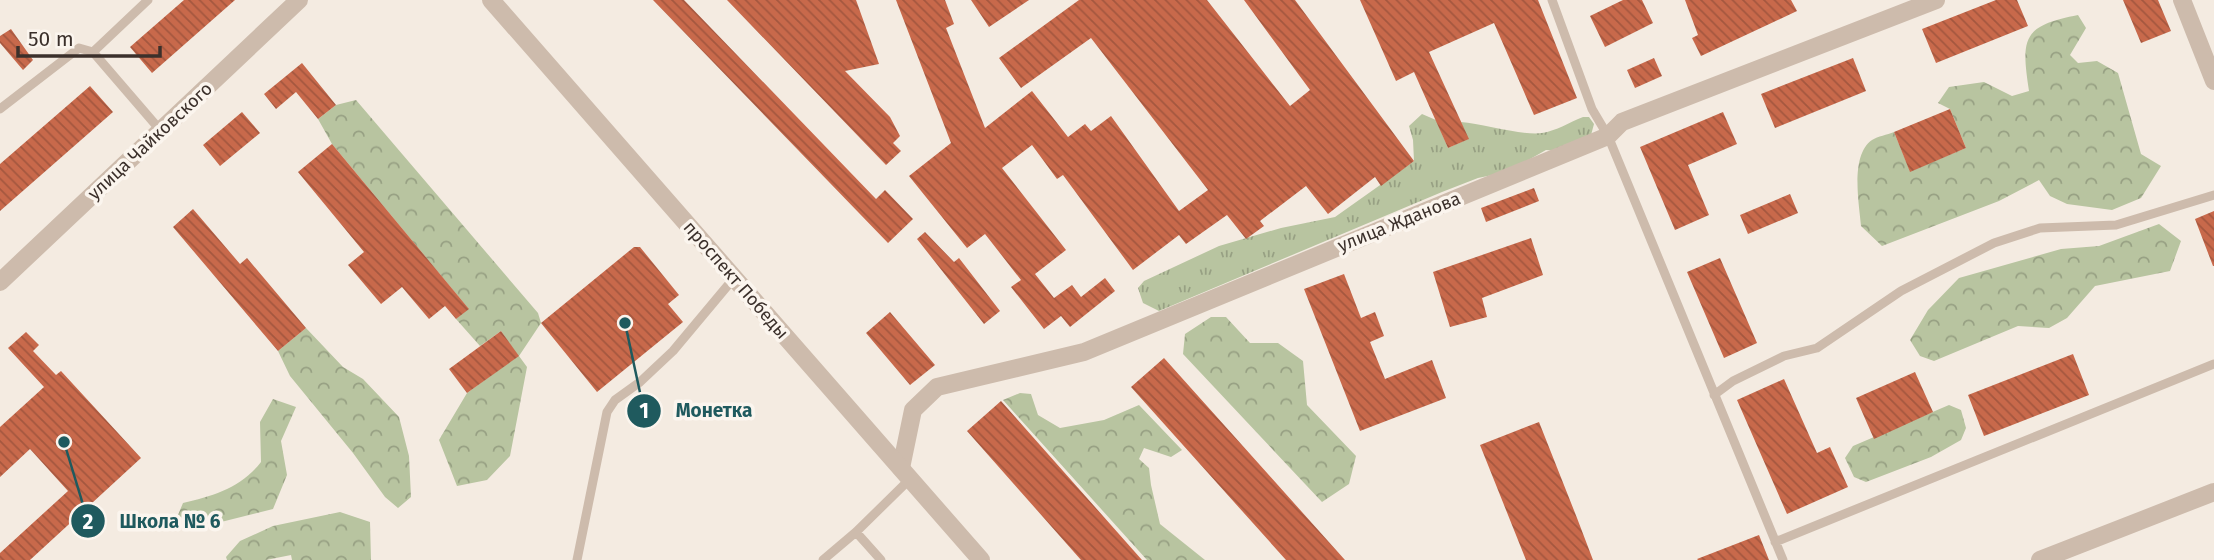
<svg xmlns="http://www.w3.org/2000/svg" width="2214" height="560" viewBox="0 0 2214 560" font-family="'Fira Sans',sans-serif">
	<defs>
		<pattern id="grass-tufts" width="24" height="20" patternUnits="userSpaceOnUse" patternTransform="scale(1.75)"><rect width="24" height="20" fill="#b8c4a0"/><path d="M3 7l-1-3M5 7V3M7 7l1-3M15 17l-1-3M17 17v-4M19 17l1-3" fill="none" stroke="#97a083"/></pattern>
		<pattern id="forest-crowns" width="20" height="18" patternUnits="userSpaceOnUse" patternTransform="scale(1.75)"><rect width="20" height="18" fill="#b8c4a0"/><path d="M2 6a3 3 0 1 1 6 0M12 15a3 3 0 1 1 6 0" fill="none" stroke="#97a083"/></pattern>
		<pattern id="building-back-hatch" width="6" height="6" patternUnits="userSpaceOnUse" patternTransform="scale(1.75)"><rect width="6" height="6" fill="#c8694b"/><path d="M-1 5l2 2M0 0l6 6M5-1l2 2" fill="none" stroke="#a4573f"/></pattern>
	</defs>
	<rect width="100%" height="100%" fill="#f4ebe1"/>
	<!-- grass -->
	<path fill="url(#grass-tufts)" d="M 1422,114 L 1436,120 L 1448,148 L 1468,139 L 1461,122 C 1483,124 1524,136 1542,133 C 1556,131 1570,122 1583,117 L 1589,117 L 1594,124 L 1591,135 L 1560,151 L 1546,150 L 1507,172 L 1478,178 L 1442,192 L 1159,311 L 1143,303 L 1138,288 L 1144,281 L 1219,246 L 1281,228 L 1335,217 L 1414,161 L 1413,140 L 1409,126 Z"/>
	<!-- forest -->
	<path fill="url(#forest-crowns)" d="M 2078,15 L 2086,28 L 2070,55 L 2078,63 L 2097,61 L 2118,73 L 2141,154 L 2161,166 L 2141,198 L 2112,210 L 2067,204 L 2050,196 L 2039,180 L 1999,201 L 1882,246 L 1861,226 C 1859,203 1850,155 1872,140 C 1878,136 1887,135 1894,132 L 1910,171 L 1966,148 L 1950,109 L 1938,103 L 1949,87 L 1984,82 L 2012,96 L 2029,91 C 2021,38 2022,26 2078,15 Z
		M 356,100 L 538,313 L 541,323 L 519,356 L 527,367 L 510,456 L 487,480 L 457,486 L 439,440 L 467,393 L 518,356 L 501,331 L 480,346 L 456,319 L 468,308 L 332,144 L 318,119 L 336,105 Z
		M 2159,224 L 2181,241 L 2170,271 L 2095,286 L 2067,318 L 2049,328 L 2018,326 L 1934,361 L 1920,356 L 1910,340 L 1928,310 L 1959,278 L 2061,249 L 2099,246 Z
		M 1211,317 L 1226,317 L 1250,343 L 1278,343 L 1303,361 L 1307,405 L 1356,456 L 1349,484 L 1322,502 L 1183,354 L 1185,334 Z
		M 306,328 L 343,367 L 363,379 L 399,417 L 409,456 L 411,497 L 398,508 L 385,497 L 353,453 L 290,376 L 278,351 Z
		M 1020,393 L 1031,394 L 1038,415 L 1060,428 L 1104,420 L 1139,405 L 1182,450 L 1171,457 L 1144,448 L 1139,459 L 1149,468 L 1151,485 L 1160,524 L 1205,560 L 1147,560 L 1003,400 Z
		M 273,399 L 296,407 L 281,441 L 287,475 L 273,509 L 197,528 L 178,515 L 183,503 C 213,496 241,488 261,462 L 260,422 Z
		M 1949,405 L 1961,410 L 1966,428 L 1961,440 L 1931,457 L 1866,482 L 1854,477 L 1845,458 L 1853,446 Z
		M 340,512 L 370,522 L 371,560 L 292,560 L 291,555 L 266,560 L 227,560 L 226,557 L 240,541 L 273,526 Z"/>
	<!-- building -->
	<path fill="url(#building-back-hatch)" d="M 184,0 L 235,0 L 152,73 L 130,47 Z
		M 653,0 L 684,0 L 876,199 L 885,190 L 913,219 L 888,243 Z
		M 727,0 L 856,0 L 879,64 L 845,71 L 890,117 L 900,136 L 893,143 L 901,151 L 886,165 Z
		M 896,0 L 945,0 L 954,24 L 946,28 L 985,128 L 1032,91 L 1068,137 L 1085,124 L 1091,131 L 1111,116 L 1179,211 L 1208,190 L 1091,38 L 1021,88 L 999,58 L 1079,0 L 1207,0 L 1290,106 L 1310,90 L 1244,0 L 1295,0 L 1414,161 L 1381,186 L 1375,177 L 1328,214 L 1306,186 L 1260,221 L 1264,226 L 1246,239 L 1227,215 L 1186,244 L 1179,235 L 1133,270 L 1063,175 L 1057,179 L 1032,145 L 1002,168 L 1066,250 L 1035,274 L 1054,298 L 1072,285 L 1081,297 L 1105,278 L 1115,291 L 1070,327 L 1061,316 L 1044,329 L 1011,287 L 1021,280 L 985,234 L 967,248 L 909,176 L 951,143 Z
		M 971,0 L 1029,0 L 989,27 Z
		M 1360,0 L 1538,0 L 1577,98 L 1534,115 L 1494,23 L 1429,52 L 1469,139 L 1448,148 L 1414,72 L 1396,81 Z
		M 1623,0 L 1642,0 L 1653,23 L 1605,47 L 1590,16 Z
		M 1685,0 L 1791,0 L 1797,11 L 1701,56 L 1692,38 L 1698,35 Z
		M 1996,0 L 2017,0 L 2028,26 L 1936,63 L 1922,29 Z
		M 2123,0 L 2158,0 L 2171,31 L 2141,43 Z
		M 11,29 L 33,60 L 23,70 L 0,43 L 0,36 Z
		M 1654,58 L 1662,76 L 1635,88 L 1627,70 Z
		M 1853,58 L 1866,91 L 1775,128 L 1761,94 Z
		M 302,63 L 336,105 L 318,119 L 296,92 L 276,109 L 264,94 Z
		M 90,86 L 113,112 L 0,211 L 0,164 Z
		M 1950,109 L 1966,148 L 1910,172 L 1894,132 Z
		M 242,112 L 260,133 L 220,166 L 203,145 Z
		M 1723,112 L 1737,144 L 1688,165 L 1709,215 L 1675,230 L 1640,147 Z
		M 332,144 L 469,309 L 456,319 L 445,306 L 429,319 L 402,287 L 381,304 L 348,265 L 364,252 L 298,172 Z
		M 1534,188 L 1539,201 L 1486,222 L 1481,208 Z
		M 1790,194 L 1798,213 L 1748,234 L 1740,215 Z
		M 193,209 L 240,264 L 247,258 L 306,328 L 278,351 L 173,227 Z
		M 2214,211 L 2214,266 L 2213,266 L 2195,219 Z
		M 925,232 L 954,262 L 959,258 L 1000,311 L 984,324 L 917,239 Z
		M 1531,238 L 1543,275 L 1482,298 L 1487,317 L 1450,327 L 1433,272 Z
		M 634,247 L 640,247 L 679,295 L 668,304 L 683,322 L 597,392 L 541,323 Z
		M 1720,258 L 1757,343 L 1724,358 L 1687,272 Z
		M 1344,274 L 1361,318 L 1375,312 L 1384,336 L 1370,342 L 1385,379 L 1432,360 L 1446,398 L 1360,431 L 1304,289 Z
		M 890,312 L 935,365 L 910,385 L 866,333 Z
		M 501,331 L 519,356 L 467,393 L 449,369 Z
		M 26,332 L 39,345 L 33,351 L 56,375 L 61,371 L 141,458 L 30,560 L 0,560 L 0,553 L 68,491 L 30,449 L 0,477 L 0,427 L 44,387 L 8,348 Z
		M 2073,354 L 2089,395 L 1984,436 L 1968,395 Z
		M 1164,358 L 1345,560 L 1286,560 L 1131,387 Z
		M 1915,372 L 1933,412 L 1874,439 L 1856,398 Z
		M 1784,379 L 1817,453 L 1830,447 L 1848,487 L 1787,514 L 1737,400 Z
		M 1001,401 L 1142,560 L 1081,560 L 967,431 Z
		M 1539,422 L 1577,518 L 1593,560 L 1526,560 L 1480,445 Z
		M 1759,535 L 1769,560 L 1698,560 L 1697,559 Z"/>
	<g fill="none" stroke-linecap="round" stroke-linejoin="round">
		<!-- service -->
		<path stroke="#cdbbac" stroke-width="9" d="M 1552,0 L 1592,109 L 1608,136 L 1783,560
			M 93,52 L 161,131
			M 0,109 L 79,48 L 93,52 L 148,0
			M 1714,395 L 1733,381 L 1784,356 L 1817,348 L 1901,291 L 1994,243 L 2040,228 L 2116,225 L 2214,195
			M 856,532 L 881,560
			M 1775,542 L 2214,364
			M 577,560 L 607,412 L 615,400 L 640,382 L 673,351 L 734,278
			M 823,560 L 856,532 L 910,479"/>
		<!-- minor -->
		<path stroke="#cdbbac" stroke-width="18" d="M 2182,0 L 2214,81
			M 0,282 L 299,0
			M 901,468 L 913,410 L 937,387 L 1084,352 L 1608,136 L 1622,122 L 1936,0"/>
		<!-- tertiary -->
		<path stroke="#cdbbac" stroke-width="18" d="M 491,0 L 981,560
			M 2040,560 L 2214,492"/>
	</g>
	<g text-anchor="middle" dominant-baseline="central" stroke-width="7" stroke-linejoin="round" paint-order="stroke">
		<!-- street labels -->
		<g font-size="18" fill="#3b302b" stroke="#fbf5ee">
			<text transform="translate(150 141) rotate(-43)">улица Чайковского</text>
			<text transform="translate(1399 222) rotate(-22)">улица Жданова</text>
			<text transform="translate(736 280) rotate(49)">проспект Победы</text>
		</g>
	</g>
	<!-- callouts -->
	<path fill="none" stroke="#1f5a5e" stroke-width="2.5" d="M625 323L644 411M64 442L88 521"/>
	<g fill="#1f5a5e" stroke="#fbf5ee" stroke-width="2.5">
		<circle cx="625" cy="323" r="7"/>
		<circle cx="64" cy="442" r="7"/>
		<circle cx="644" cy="411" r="18"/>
		<circle cx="88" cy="521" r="18"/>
	</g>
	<g font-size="21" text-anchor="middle" font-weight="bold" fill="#fff">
		<text x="644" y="418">1</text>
		<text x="88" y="529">2</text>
	</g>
	<g font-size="19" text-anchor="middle" font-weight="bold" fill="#1f5a5e" stroke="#fbf5ee" stroke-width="7" stroke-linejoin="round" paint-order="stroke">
		<text x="714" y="417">Монетка</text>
		<text x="170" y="528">Школа № 6</text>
	</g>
	<!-- scale -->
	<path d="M18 46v10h142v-10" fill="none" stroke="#3b302b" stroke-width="3.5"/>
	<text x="28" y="46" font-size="21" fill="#3b302b" stroke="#fbf5ee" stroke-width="5" paint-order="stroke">50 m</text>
</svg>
